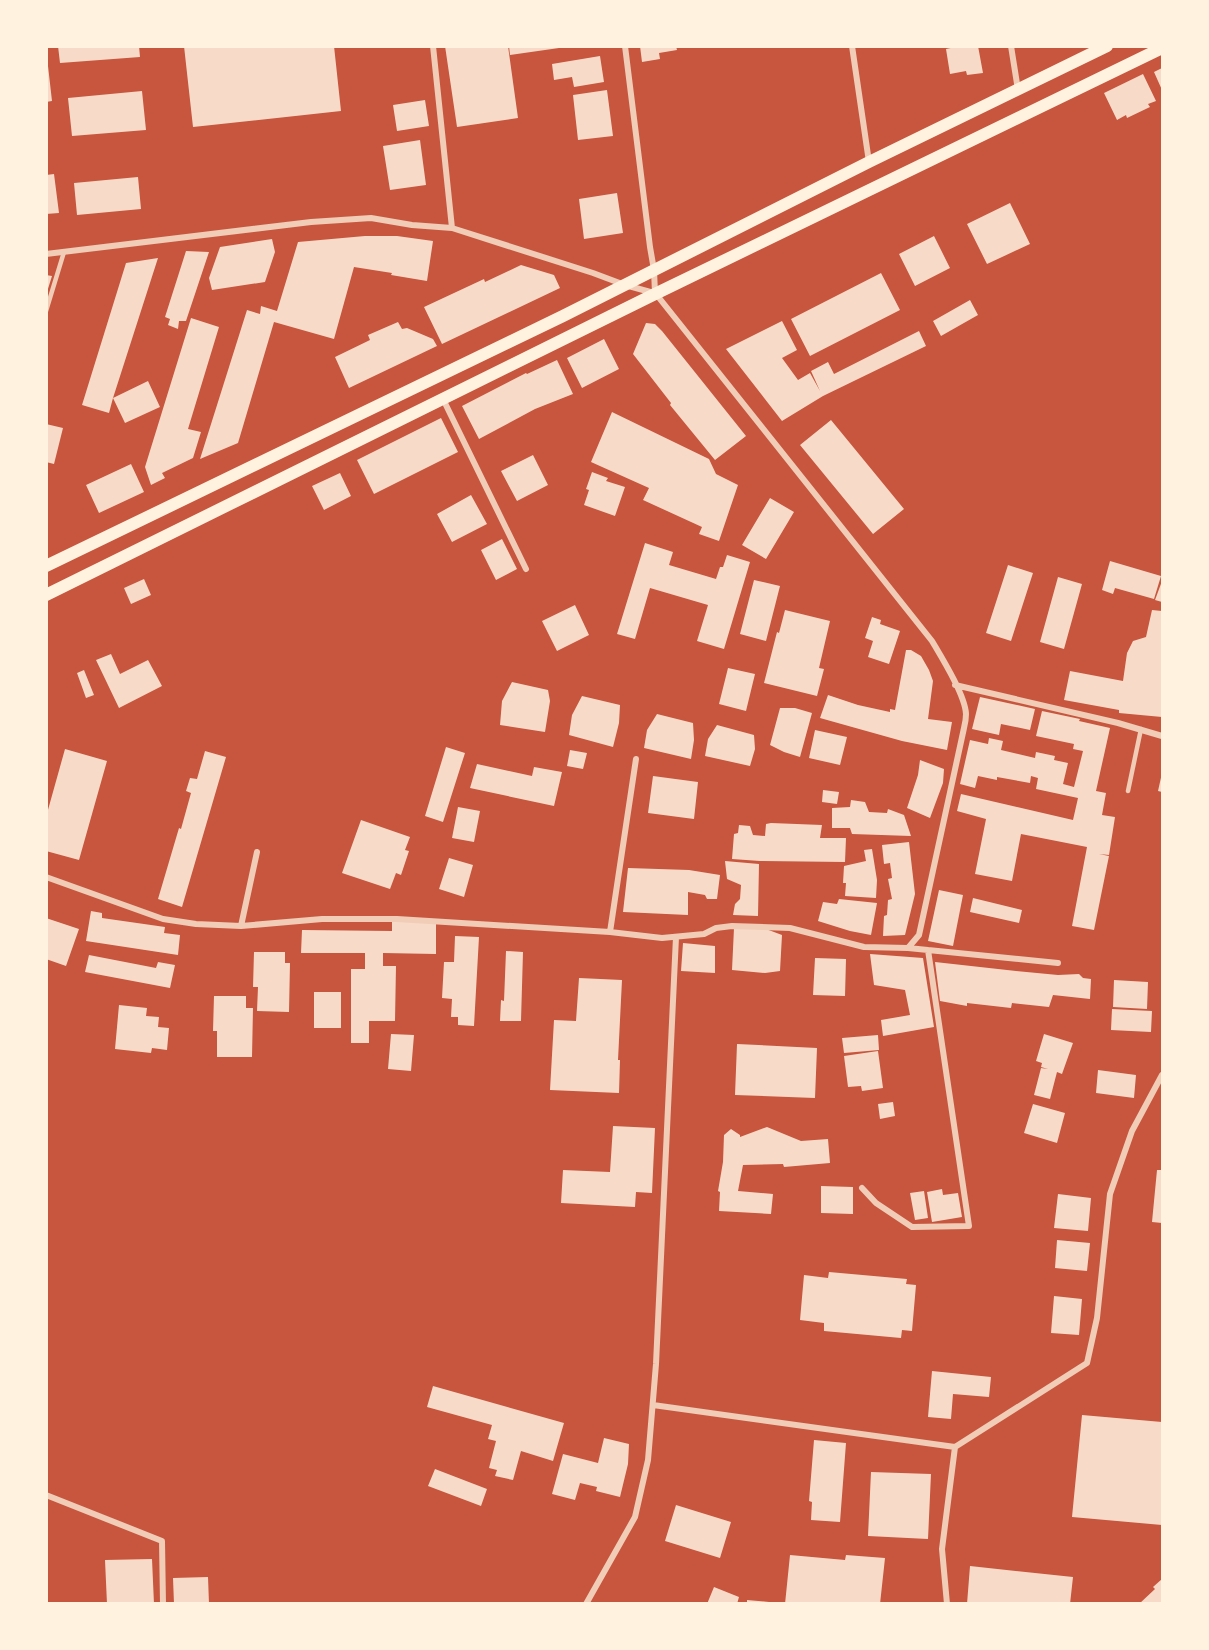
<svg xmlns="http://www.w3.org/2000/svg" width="1209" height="1650" viewBox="0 0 1209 1650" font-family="'Zilla Slab',serif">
	<rect width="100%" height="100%" fill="#c8553d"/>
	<!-- building -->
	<path fill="#f7dbc8" d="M 58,46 L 139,46 L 140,57 L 60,63 Z
		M 184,46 L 334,46 L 341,111 L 193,127 Z
		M 445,46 L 508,46 L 518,118 L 457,127 Z
		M 509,46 L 559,46 L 559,48 L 510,55 Z
		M 640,46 L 676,46 L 677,50 L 659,53 L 660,59 L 642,62 Z
		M 960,46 L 978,46 L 983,73 L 967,75 L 966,71 L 950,74 L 946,49 Z
		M 600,56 L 604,82 L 574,87 L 572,77 L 554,80 L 552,64 Z
		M 48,66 L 52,101 L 46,102 L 46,67 Z
		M 1162,68 L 1162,90 L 1154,72 Z
		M 1143,74 L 1156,101 L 1148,104 L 1150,107 L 1127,118 L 1126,115 L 1117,120 L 1104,93 Z
		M 607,90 L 613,136 L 578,140 L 573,95 Z
		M 142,91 L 146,130 L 72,136 L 68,98 Z
		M 425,100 L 429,126 L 397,131 L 393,105 Z
		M 420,140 L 426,185 L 390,190 L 383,146 Z
		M 54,174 L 59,213 L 46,214 L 46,175 Z
		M 138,177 L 141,209 L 77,215 L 74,183 Z
		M 617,193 L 623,233 L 584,239 L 579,199 Z
		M 1010,203 L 1030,244 L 987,264 L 967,224 Z
		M 365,236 L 397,236 L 433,241 L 427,281 L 391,275 L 392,273 L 354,267 L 334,339 L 274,322 L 238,443 L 200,459 L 247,310 L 260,314 L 261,306 L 277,311 L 298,242 Z
		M 934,236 L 950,268 L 915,286 L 899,254 Z
		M 272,239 L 275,252 L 265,282 L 212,290 L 209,278 L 220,247 Z
		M 186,251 L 209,252 L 186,321 L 179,321 L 178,329 L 168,325 L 170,319 L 165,317 Z
		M 158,258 L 113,398 L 148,381 L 160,407 L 125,423 L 113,398 L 109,413 L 82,405 L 126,263 Z
		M 521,265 L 554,275 L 560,288 L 442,344 L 424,307 L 484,279 L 485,282 Z
		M 881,273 L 900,310 L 810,356 L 791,319 Z
		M 46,275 L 52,276 L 47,292 L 46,291 Z
		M 970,300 L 978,315 L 941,336 L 933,321 Z
		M 191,318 L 219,327 L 188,429 L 201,432 L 193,458 L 162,473 L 165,478 L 151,485 L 145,467 Z
		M 782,321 L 797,350 L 782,358 L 798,380 L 810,373 L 820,391 L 811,371 L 828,362 L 834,374 L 919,331 L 926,346 L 823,396 L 782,421 L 726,349 Z
		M 398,322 L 402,329 L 407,328 L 433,339 L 437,346 L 349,388 L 335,357 L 370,340 L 368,335 Z
		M 646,323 L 655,324 L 662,331 L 746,436 L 715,460 L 670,405 L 671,403 L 633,354 Z
		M 604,339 L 619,369 L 582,388 L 567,358 Z
		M 557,360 L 573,394 L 535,409 L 479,439 L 462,406 L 526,373 L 527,374 Z
		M 612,412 L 709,459 L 716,474 L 738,485 L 719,541 L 699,534 L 702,527 L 643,500 L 649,488 L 591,462 Z
		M 441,418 L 458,452 L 374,494 L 357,460 Z
		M 831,420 L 904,509 L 873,534 L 800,445 Z
		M 46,424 L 63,428 L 54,464 L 46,462 Z
		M 533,455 L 548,485 L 517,501 L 501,471 Z
		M 131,464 L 144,492 L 99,513 L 86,485 Z
		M 592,472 L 608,478 L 606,481 L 625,487 L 615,516 L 584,505 L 589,490 L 586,489 Z
		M 340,473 L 351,496 L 324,510 L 312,486 Z
		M 471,495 L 487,524 L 452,542 L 437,514 Z
		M 770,498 L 794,512 L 766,559 L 742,545 Z
		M 502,539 L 517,569 L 496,580 L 481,550 Z
		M 645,543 L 673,552 L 669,565 L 716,579 L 720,567 L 723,567 L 727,555 L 750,562 L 724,649 L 697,641 L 708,605 L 650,588 L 635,639 L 617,634 Z
		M 1110,561 L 1161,576 L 1154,599 L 1115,588 L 1113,594 L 1102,590 Z
		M 1008,565 L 1033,573 L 1011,641 L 986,633 Z
		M 1058,577 L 1082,584 L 1064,649 L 1040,642 Z
		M 144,579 L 151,595 L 131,604 L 124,588 Z
		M 754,580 L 780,586 L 766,641 L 740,634 Z
		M 1162,581 L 1162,602 L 1155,600 Z
		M 575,605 L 589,635 L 557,651 L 542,621 Z
		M 785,610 L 830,621 L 819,668 L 824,669 L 817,696 L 764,683 L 777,632 L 779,633 Z
		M 1152,610 L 1162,611 L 1162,717 L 1119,713 L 1119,710 L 1064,700 L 1070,671 L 1123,681 L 1127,653 L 1133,641 L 1146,637 Z
		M 872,617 L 881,620 L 880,624 L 900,631 L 889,664 L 868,657 L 873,641 L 865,638 Z
		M 906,650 L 911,650 L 921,656 L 929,670 L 933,681 L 928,719 L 952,722 L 947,750 L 902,741 L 820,718 L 828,695 L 858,705 L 890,712 L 890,709 L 895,710 Z
		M 111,654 L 120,674 L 148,660 L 162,686 L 119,708 L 96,660 Z
		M 728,668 L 755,674 L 746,711 L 719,704 Z
		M 84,670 L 94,695 L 86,698 L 77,673 Z
		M 512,682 L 548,690 L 550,701 L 545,732 L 500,725 L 502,701 Z
		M 582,696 L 620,705 L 619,723 L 613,747 L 569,735 L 572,715 Z
		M 980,697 L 1035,709 L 1030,730 L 1001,724 L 999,735 L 972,729 Z
		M 780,708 L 795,708 L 812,713 L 800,757 L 784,752 L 770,745 Z
		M 1042,711 L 1080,719 L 1079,721 L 1110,728 L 1096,791 L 1106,793 L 1102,815 L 1115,817 L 1109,855 L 1099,854 L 1109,856 L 1094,930 L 1072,926 L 1087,847 L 1021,834 L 1012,881 L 975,874 L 986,819 L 957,811 L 961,794 L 1073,820 L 1078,798 L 1036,789 L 1038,778 L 1031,776 L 1030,783 L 997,777 L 997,780 L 978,776 L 975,788 L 960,784 L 970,740 L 988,744 L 989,738 L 1003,741 L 1001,750 L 1035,758 L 1036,752 L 1055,756 L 1054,760 L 1068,763 L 1063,784 L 1074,787 L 1083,751 L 1073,749 L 1074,744 L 1036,736 Z
		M 657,714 L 693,723 L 694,740 L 691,759 L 644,748 L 647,730 Z
		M 717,725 L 754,735 L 755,749 L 750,766 L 705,756 L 708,739 Z
		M 815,730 L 847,737 L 840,765 L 809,758 Z
		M 446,747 L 465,753 L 443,822 L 425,816 Z
		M 65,749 L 107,761 L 79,860 L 46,851 L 46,817 Z
		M 570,750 L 587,753 L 583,769 L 567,766 Z
		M 205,751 L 226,757 L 182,907 L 158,899 L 179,828 L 181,829 L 191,793 L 186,791 L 190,778 L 197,779 Z
		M 920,760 L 944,769 L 943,783 L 930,818 L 907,808 L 918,775 Z
		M 477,764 L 532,776 L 534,767 L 562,772 L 554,806 L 470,788 Z
		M 1162,773 L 1162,792 L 1158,791 Z
		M 653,776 L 698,782 L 694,819 L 648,813 Z
		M 823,790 L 839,792 L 837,804 L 822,802 Z
		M 851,800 L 865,802 L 869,812 L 887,813 L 888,809 L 904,815 L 911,836 L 852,834 L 850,828 L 832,828 L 832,808 L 850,807 Z
		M 458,807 L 480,811 L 474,842 L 452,838 Z
		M 361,820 L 410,837 L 405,850 L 409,851 L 401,875 L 396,873 L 390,889 L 342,873 Z
		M 771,823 L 822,825 L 820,838 L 846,838 L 845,862 L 760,861 L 732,859 L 734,834 L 738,833 L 739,825 L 750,826 L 753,835 L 765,836 L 766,824 Z
		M 909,842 L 915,894 L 905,935 L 883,936 L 884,916 L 887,915 L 888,900 L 892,899 L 888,879 L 892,878 L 890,863 L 884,864 L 882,845 Z
		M 872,849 L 877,880 L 876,898 L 845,896 L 846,883 L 843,883 L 844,866 L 866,861 L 864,850 Z
		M 449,858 L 473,865 L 464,897 L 439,889 Z
		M 725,861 L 759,864 L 758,916 L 733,915 L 735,904 L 740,899 L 741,885 L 727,879 Z
		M 628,868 L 689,870 L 720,875 L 717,899 L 707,899 L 705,895 L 688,892 L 688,915 L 623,912 Z
		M 939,890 L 963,895 L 953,946 L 928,941 Z
		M 973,898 L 1022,910 L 1019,923 L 970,912 Z
		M 839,899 L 877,903 L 871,935 L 850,931 L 818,921 L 823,902 L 837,904 Z
		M 91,911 L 102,913 L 102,918 L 165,927 L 164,933 L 180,935 L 178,955 L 86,941 Z
		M 46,918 L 79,929 L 66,966 L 46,959 Z
		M 392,922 L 436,922 L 436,954 L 383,953 L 383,966 L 396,966 L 395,1021 L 369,1021 L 369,1043 L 351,1043 L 351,969 L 365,969 L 365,953 L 301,953 L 302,930 L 392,931 Z
		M 734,928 L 766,929 L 782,935 L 780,971 L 765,973 L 732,970 Z
		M 455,936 L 479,937 L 474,1026 L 458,1025 L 458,1017 L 451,1017 L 452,999 L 442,998 L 444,962 L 454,962 Z
		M 683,943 L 715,946 L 715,973 L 681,971 Z
		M 506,951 L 523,952 L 521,1021 L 500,1021 L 501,1000 L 504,1001 Z
		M 254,952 L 285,952 L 285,963 L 290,963 L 289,1012 L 257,1011 L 258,987 L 253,987 Z
		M 870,954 L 923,958 L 934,1027 L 883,1036 L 881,1020 L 910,1015 L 905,990 L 874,985 Z
		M 89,955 L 156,968 L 158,962 L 175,965 L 170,988 L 85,972 Z
		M 815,958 L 846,959 L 845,996 L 813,995 Z
		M 935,962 L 1016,971 L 1058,975 L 1079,974 L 1083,978 L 1091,979 L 1090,999 L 1053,995 L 1049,1007 L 1012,1003 L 1011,1008 L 967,1003 L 967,1006 L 940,1001 Z
		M 579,978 L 622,980 L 618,1060 L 620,1060 L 619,1093 L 550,1090 L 554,1020 L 576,1021 Z
		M 1114,980 L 1148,982 L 1147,1009 L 1113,1007 Z
		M 314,992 L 341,992 L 341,1028 L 314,1028 Z
		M 214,996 L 246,996 L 246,1008 L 253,1008 L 252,1057 L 217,1057 L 217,1031 L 213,1031 Z
		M 119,1005 L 147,1008 L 146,1016 L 159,1017 L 158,1027 L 169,1028 L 167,1050 L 152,1048 L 151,1053 L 115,1049 Z
		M 1112,1009 L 1152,1011 L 1151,1032 L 1111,1030 Z
		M 391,1034 L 414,1035 L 411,1071 L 388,1069 Z
		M 1044,1034 L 1073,1043 L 1062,1074 L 1057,1072 L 1050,1099 L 1034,1095 L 1041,1068 L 1048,1069 L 1041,1067 L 1042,1063 L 1036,1061 Z
		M 878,1035 L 879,1050 L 844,1053 L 842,1038 Z
		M 737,1044 L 817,1048 L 815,1098 L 735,1095 Z
		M 878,1051 L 883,1088 L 862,1091 L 861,1086 L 848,1087 L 844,1056 Z
		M 1098,1070 L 1136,1075 L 1134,1098 L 1096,1093 Z
		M 893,1102 L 895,1116 L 880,1119 L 878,1104 Z
		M 1033,1104 L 1065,1113 L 1057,1143 L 1024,1133 Z
		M 613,1126 L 655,1128 L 652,1193 L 636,1192 L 635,1207 L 561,1203 L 563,1170 L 610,1172 Z
		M 767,1127 L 801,1141 L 828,1139 L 830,1163 L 784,1167 L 783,1164 L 743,1165 L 738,1191 L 773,1194 L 771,1214 L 719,1211 L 720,1192 L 718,1191 L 723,1162 L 724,1135 L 731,1129 L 740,1135 L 740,1137 Z
		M 1157,1170 L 1162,1170 L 1162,1223 L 1152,1222 Z
		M 821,1186 L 853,1187 L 853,1214 L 821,1213 Z
		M 942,1189 L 943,1195 L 958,1193 L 962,1217 L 932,1222 L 927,1192 Z
		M 924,1191 L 928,1218 L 915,1220 L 910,1193 Z
		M 1058,1194 L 1091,1198 L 1088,1231 L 1054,1228 Z
		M 1057,1240 L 1090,1243 L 1087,1271 L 1055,1268 Z
		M 829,1272 L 907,1279 L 906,1284 L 916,1285 L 912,1331 L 902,1330 L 901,1338 L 824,1331 L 824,1323 L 800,1320 L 804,1275 L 828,1278 Z
		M 1054,1296 L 1082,1299 L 1079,1335 L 1051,1333 Z
		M 932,1371 L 991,1377 L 989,1397 L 953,1394 L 951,1419 L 928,1417 Z
		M 433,1386 L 564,1423 L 553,1461 L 521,1451 L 513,1480 L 495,1476 L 497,1470 L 489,1468 L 496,1441 L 488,1439 L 492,1425 L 427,1407 Z
		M 1082,1415 L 1162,1422 L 1162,1525 L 1072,1517 Z
		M 604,1438 L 629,1444 L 628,1464 L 620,1497 L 596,1491 L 597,1487 L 580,1483 L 575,1500 L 552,1494 L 563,1454 L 598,1463 Z
		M 814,1440 L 846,1443 L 840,1522 L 811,1520 L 812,1502 L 809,1501 Z
		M 435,1469 L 487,1489 L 481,1506 L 428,1486 Z
		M 871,1472 L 931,1474 L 928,1539 L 868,1536 Z
		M 676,1505 L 731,1522 L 720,1558 L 665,1541 Z
		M 790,1555 L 845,1560 L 846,1555 L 885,1558 L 880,1604 L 785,1604 Z
		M 152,1559 L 154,1604 L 107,1604 L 105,1560 Z
		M 970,1566 L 1073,1577 L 1070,1604 L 967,1604 Z
		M 208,1577 L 209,1604 L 174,1604 L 173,1578 Z
		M 1162,1579 L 1162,1604 L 1139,1604 L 1155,1589 L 1153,1587 Z
		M 714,1587 L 739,1597 L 737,1604 L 707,1604 Z
		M 747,1600 L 769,1602 L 769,1604 L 747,1604 Z"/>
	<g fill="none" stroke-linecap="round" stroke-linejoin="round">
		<!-- service -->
		<path stroke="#f1ccb7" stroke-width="4.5" d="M 46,311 L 64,252
			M 1128,791 L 1141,729"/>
		<!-- minor -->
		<path stroke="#f1ccb7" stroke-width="6" d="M 433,46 L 452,228
			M 625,46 L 650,247 L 654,270 L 655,293
			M 852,46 L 869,162
			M 1011,46 L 1018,90
			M 46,254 L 311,222 L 371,218 L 412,225 L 452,228 L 593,273 L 625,285 L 654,293
			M 443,399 L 526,569
			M 955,685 L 1118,723 L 1162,736
			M 46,877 L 163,919 L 196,924 L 241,926 L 322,919 L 397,919 L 610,932 L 662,938 L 704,934 L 716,928 L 732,926 L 790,928 L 864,947 L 908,948 L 919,935 L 964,728 C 965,724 966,718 966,714 C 965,695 942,658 932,641 L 656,294
			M 241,926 L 257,852
			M 610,932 L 636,759
			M 908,948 L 1058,963
			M 862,1188 L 876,1203 L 912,1227 L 969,1226 L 928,950
			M 653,1405 L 955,1447
			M 46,1495 L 162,1541 L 163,1604
			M 586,1604 L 635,1517 L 648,1460 L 656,1364 L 676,937
			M 947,1604 L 942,1549 L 955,1447 L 1087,1363 L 1097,1318 L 1110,1194 L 1132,1131 L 1162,1075"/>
		<!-- secondary -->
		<path stroke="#fff3e0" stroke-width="12" d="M 46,566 L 563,316 L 869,162 L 1107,46
			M 46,595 L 655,294 L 1162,48"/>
	</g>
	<!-- border -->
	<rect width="1209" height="1650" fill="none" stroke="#fff3e0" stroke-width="96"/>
</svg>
